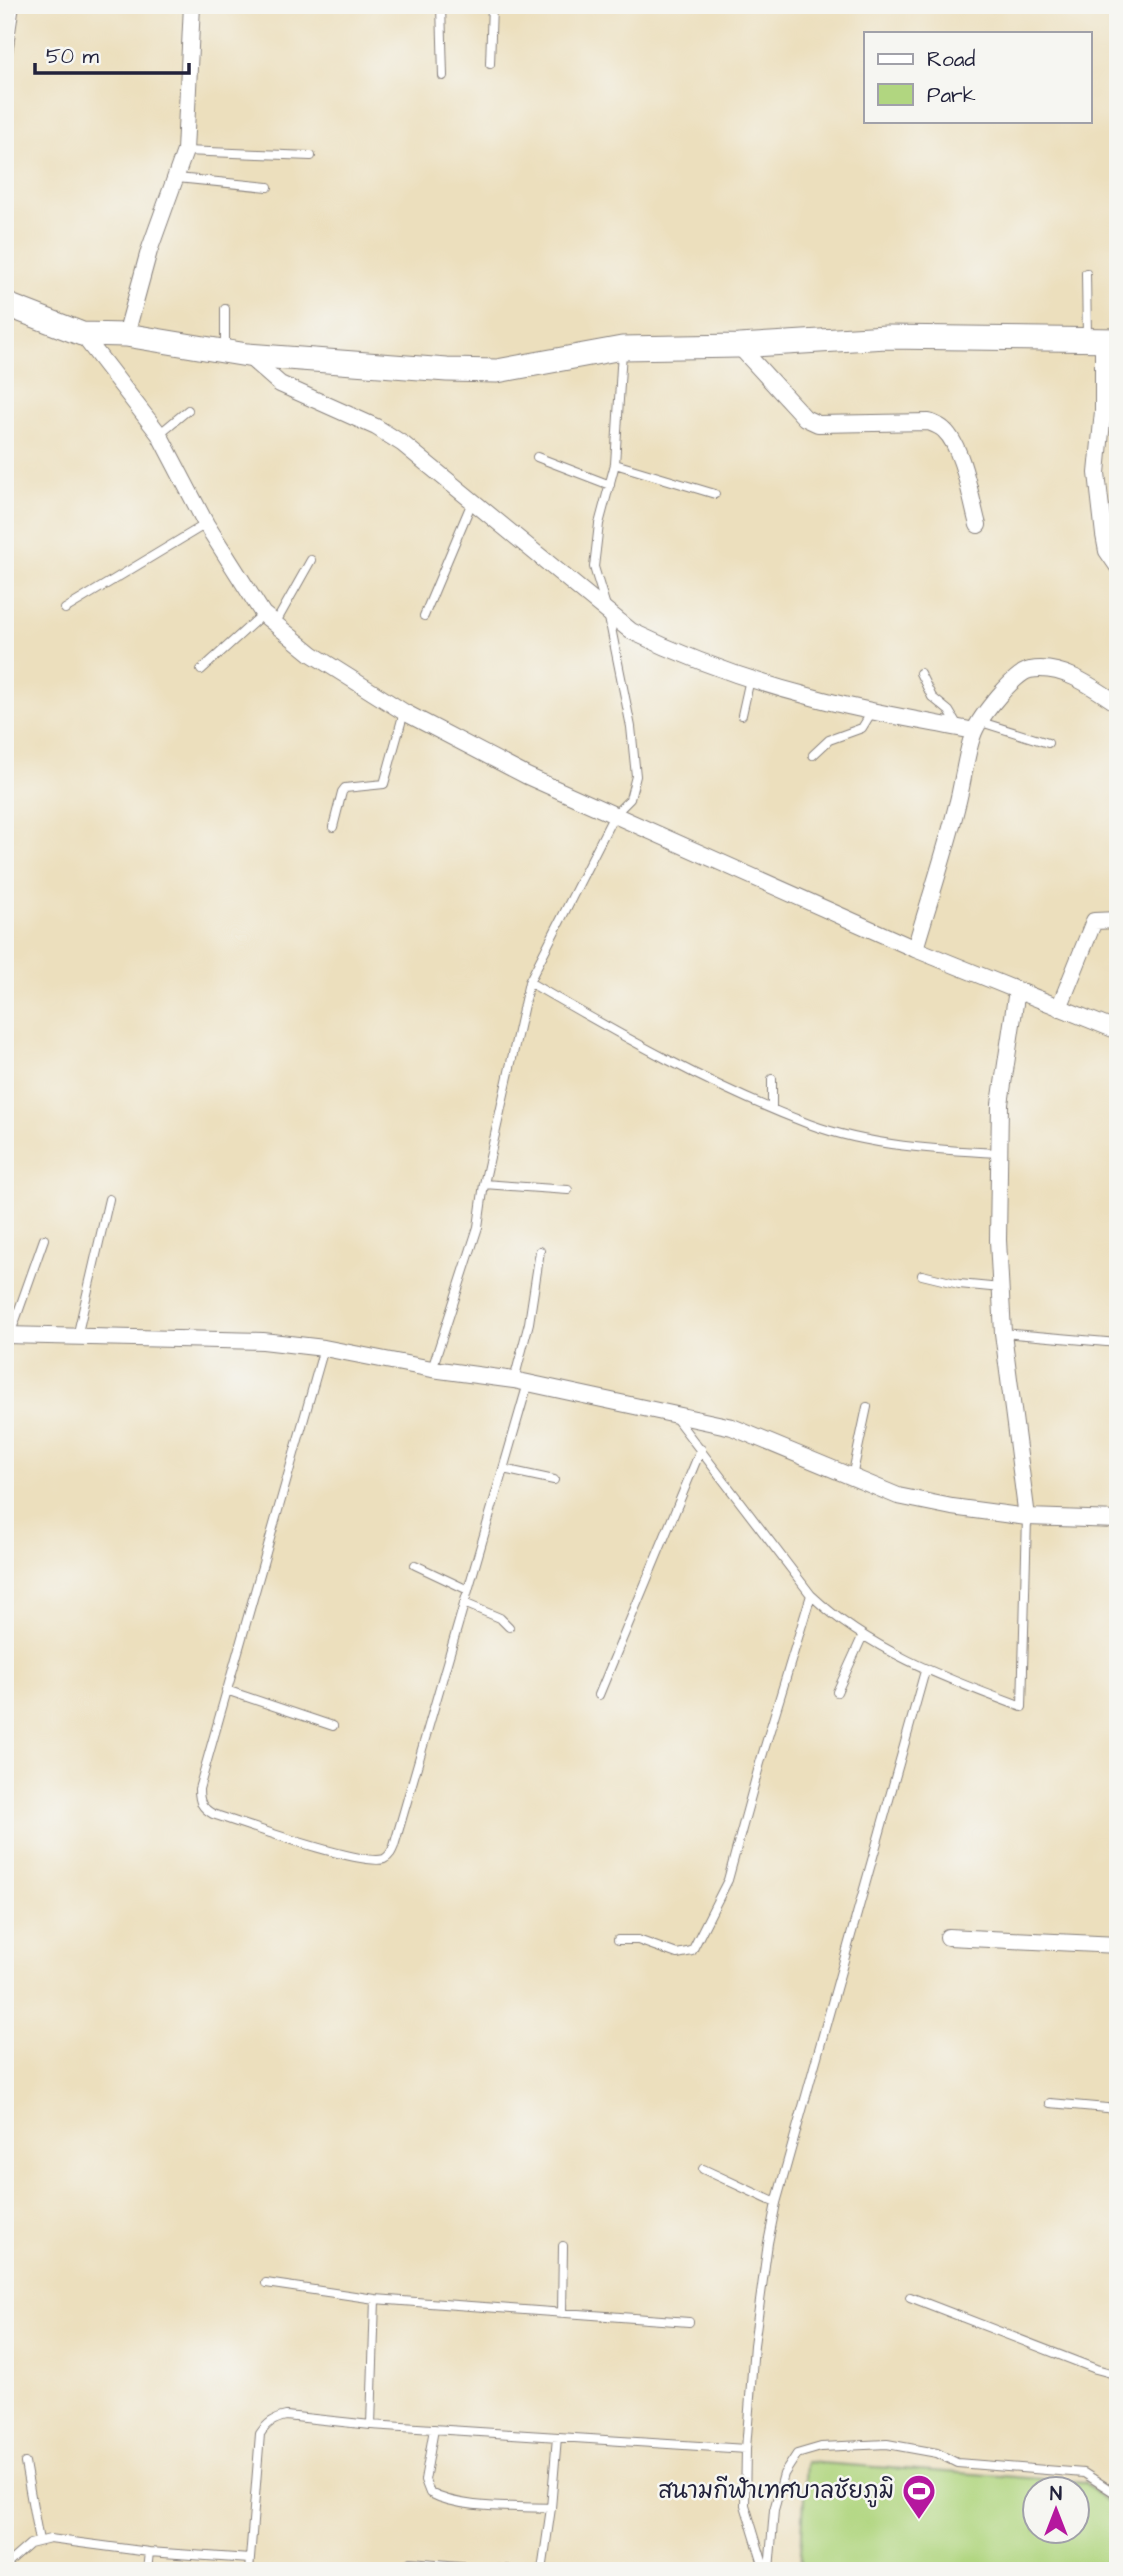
<svg xmlns="http://www.w3.org/2000/svg" width="1123" height="2576" viewBox="0 0 1123 2576" font-family="'Architects Daughter','Playpen Sans Thai',sans-serif">
	<rect width="100%" height="100%" fill="#f6f6f2"/>
	<filter id="ink" filterUnits="userSpaceOnUse"><feTurbulence type="fractalNoise" baseFrequency=".0143" numOctaves="2"/><feDisplacementMap in="SourceGraphic" scale="14" xChannelSelector="R" yChannelSelector="G"/><feConvolveMatrix kernelMatrix="1 2 1 2 8 2 1 2 1" color-interpolation-filters="sRGB"/></filter>
	<filter id="wash" filterUnits="userSpaceOnUse"><feTurbulence type="fractalNoise" baseFrequency=".00686" numOctaves="4" result="noise"/><feDisplacementMap in="SourceGraphic" scale="28" xChannelSelector="R" yChannelSelector="G"/><feGaussianBlur stdDeviation="1.57" result="paint"/><feColorMatrix in="noise" values="0 0 0 0 0 0 0 0 0 0 0 0 0 0 0 0 0 1.4 0 .05"/><feComposite in="paint" operator="in"/></filter>
	<g filter="url(#wash)">
		<rect width="100%" height="100%" fill="#ecdfbd"/>
		<!-- green -->
		<path fill="#b1d680" stroke="#6a7c5e" stroke-width="2" fill-rule="evenodd" d="M 806,2462 L 1084,2482 L 1118,2512 L 1118,2571 L 800,2571 ZM 1036,2488 L 1078,2488 L 1078,2530 L 1036,2530 Z"/>
	</g>
	<g filter="url(#ink)">
		<g fill="none" stroke-linecap="round" stroke-linejoin="round">
			<defs>
				<path id="lane" d="M 441,5 L 443,76
					M 490,64 L 492,5
					M 5,73 L 15,5
					M 185,151 L 311,156
					M 177,178 L 268,187
					M 1086,273 L 1087,337
					M 225,349 L 225,309
					M 159,434 L 188,410
					M 537,457 L 610,485
					M 615,464 L 715,494
					M 65,609 L 206,524
					M 424,616 L 472,502
					M 275,624 L 311,560
					M 201,670 L 263,614
					M 920,673 L 932,697 L 949,711 L 958,726
					M 742,715 L 750,679
					M 981,722 L 1048,743
					M 813,755 L 829,740 L 862,728 L 873,710
					M 333,827 L 342,792 L 345,788 L 384,784 L 404,712
					M 529,982 C 620,1035 711,1087 809,1124 C 868,1146 937,1150 999,1153
					M 772,1079 L 772,1108
					M 484,1184 L 568,1190
					M 922,1275 L 959,1284 L 1001,1288
					M 1003,1333 L 1118,1343
					M 10,1335 L 44,1239
					M 77,1337 L 109,1199
					M 324,1348 L 199,1789 C 199,1802 202,1808 213,1814 C 241,1823 363,1867 384,1859 C 390,1856 392,1851 394,1846 L 528,1383
					M 432,1369 L 478,1227 L 484,1184 L 529,982 L 614,815 L 630,799 L 636,776 L 631,727 L 608,613 L 594,567 L 599,524 L 615,464 L 622,351
					M 514,1380 L 529,1323 L 540,1251
					M 675,1417 L 811,1595 C 870,1651 947,1679 1022,1707 L 1027,1517
					M 503,1469 L 554,1480
					M 852,1477 L 867,1407
					M 415,1565 L 468,1590
					M 464,1603 L 500,1618 L 509,1627
					M 226,1690 L 333,1726
					M 837,1692 L 863,1635
					M 599,1695 L 701,1449
					M 618,1940 L 638,1940 L 677,1954 L 692,1951 L 728,1880 L 760,1763 L 811,1595
					M 1050,2103 L 1118,2109
					M 703,2169 L 776,2203
					M 266,2283 L 375,2299 L 689,2322
					M 910,2297 L 1096,2369 L 1118,2375
					M 562,2313 L 563,2246
					M 371,2425 L 375,2299
					M 434,2429 L 425,2480 L 430,2493 C 462,2510 514,2506 551,2508 L 557,2437
					M 25,2463 L 39,2541
					M 410,2562 L 523,2571
					M 5,2566 L 30,2544 L 50,2539 L 149,2552 L 250,2559
					M 147,2571 L 149,2552
					M 249,2571 L 260,2434 C 267,2423 273,2419 286,2416 L 371,2425 L 746,2449
					M 542,2571 L 551,2508
					M 765,2571 L 745,2505 L 746,2449 L 754,2345 L 768,2243 L 776,2203 L 925,1671
					M 769,2571 L 774,2510 L 784,2474 L 797,2454 L 821,2447 L 887,2444 L 937,2453 L 957,2463 L 1084,2473 L 1118,2495"/>
				<path id="street" d="M 82,334 L 159,434 L 206,524 L 263,614 L 312,654 L 404,712 L 527,776 L 915,949 L 1118,1031
					M 126,335 L 149,251 L 185,151 L 192,5
					M 1103,340 L 1103,411 L 1097,473 L 1104,535 L 1107,551 L 1118,567
					M 739,346 L 805,418 L 818,424 L 929,422 C 934,424 940,426 944,430 C 963,447 971,500 978,525
					M 247,355 L 280,384 L 376,427 L 403,444 L 631,631 C 689,659 750,681 812,697 C 865,712 920,720 974,731
					M 915,949 C 929,901 945,854 957,805 C 963,784 966,751 974,732 C 980,717 1015,672 1030,670 C 1062,664 1093,687 1118,704
					M 1017,990 L 1000,1104 L 998,1240 L 1003,1333 L 1027,1517
					M 1059,1008 L 1094,921 L 1118,920
					M 5,1335 L 263,1341 L 324,1348 L 432,1369 L 514,1380 L 732,1427 L 898,1496 L 952,1507 L 1027,1517 L 1118,1520
					M 948,1937 L 1118,1945"/>
				<path id="secondary" d="M 5,304 L 82,334 L 126,335 L 247,355 L 447,370 L 497,371 L 622,348 L 739,346 L 886,337 L 1118,340"/>
			</defs>
			<!-- lane casing -->
			<use href="#lane" stroke="#87807c" stroke-width="10"/>
			<!-- street casing -->
			<use href="#street" stroke="#87807c" stroke-width="18"/>
			<!-- secondary casing -->
			<use href="#secondary" stroke="#87807c" stroke-width="25"/>
			<!-- lane -->
			<use href="#lane" stroke="#fff" stroke-width="8"/>
			<!-- street -->
			<use href="#street" stroke="#fff" stroke-width="16"/>
			<!-- secondary -->
			<use href="#secondary" stroke="#fff" stroke-width="23"/>
		</g>
	</g>
	<!-- icons -->
	<defs>
		<symbol id="stadium-pin" viewBox="-11 -11 22 30"><path d="M0 17L-7.5 6A9.5 9.5 0 1 1 7.5 6Z" fill="#b5179e" stroke="#f6f6f2"/><path d="M0-5a6.5 5 0 1 0 0 10a6.5 5 0 1 0 0-10ZM-3.5-1.8h7v3.6h-7Z" fill="#fff"/></symbol>
	</defs>
	<g fill-rule="evenodd">
		<use href="#stadium-pin" x="900" y="2472" width="38" height="52"/>
	</g>
	<g text-anchor="middle" dominant-baseline="central" stroke-width="5" stroke-linejoin="round" paint-order="stroke">
		<!-- poi labels -->
		<g font-size="23" fill="#22223b" stroke="#f6f6f2" text-anchor="end">
			<text x="894" y="2491">สนามกีฬาเทศบาลชัยภูมิ</text>
		</g>
	</g>
	<!-- margin -->
	<rect width="1123" height="2576" fill="none" stroke="#f6f6f2" stroke-width="28"/>
	<!-- legend -->
	<rect x="864" y="32" width="228" height="91" fill="#f6f6f2" stroke="#a1a1a9" stroke-width="2"/>
	<rect x="878" y="54" width="35" height="10" fill="#ffffff" stroke="#a1a1a9" stroke-width="2"/>
	<text x="927" y="66" font-size="21" fill="#22223b">Road</text>
	<rect x="878" y="84" width="35" height="21" fill="#b1d680" stroke="#a1a1a9" stroke-width="2"/>
	<text x="927" y="102" font-size="21" fill="#22223b">Park</text>
	<!-- north arrow -->
	<g transform="translate(1056 2510)"><circle r="33" fill="#f6f6f2" stroke="#a1a1a9" stroke-width="2"/>
	<path d="M0-5L12 26L0 18L-12 26Z" fill="#b5179e"/>
	<text y="-10" font-size="19" font-weight="bold" text-anchor="middle" fill="#22223b">N</text>
	</g>
	<!-- scale -->
	<path d="M35 63v10h154v-10" fill="none" stroke="#22223b" stroke-width="3.5"/>
	<text x="46" y="63" font-size="21" fill="#22223b" stroke="#f6f6f2" stroke-width="5" paint-order="stroke">50 m</text>
</svg>
